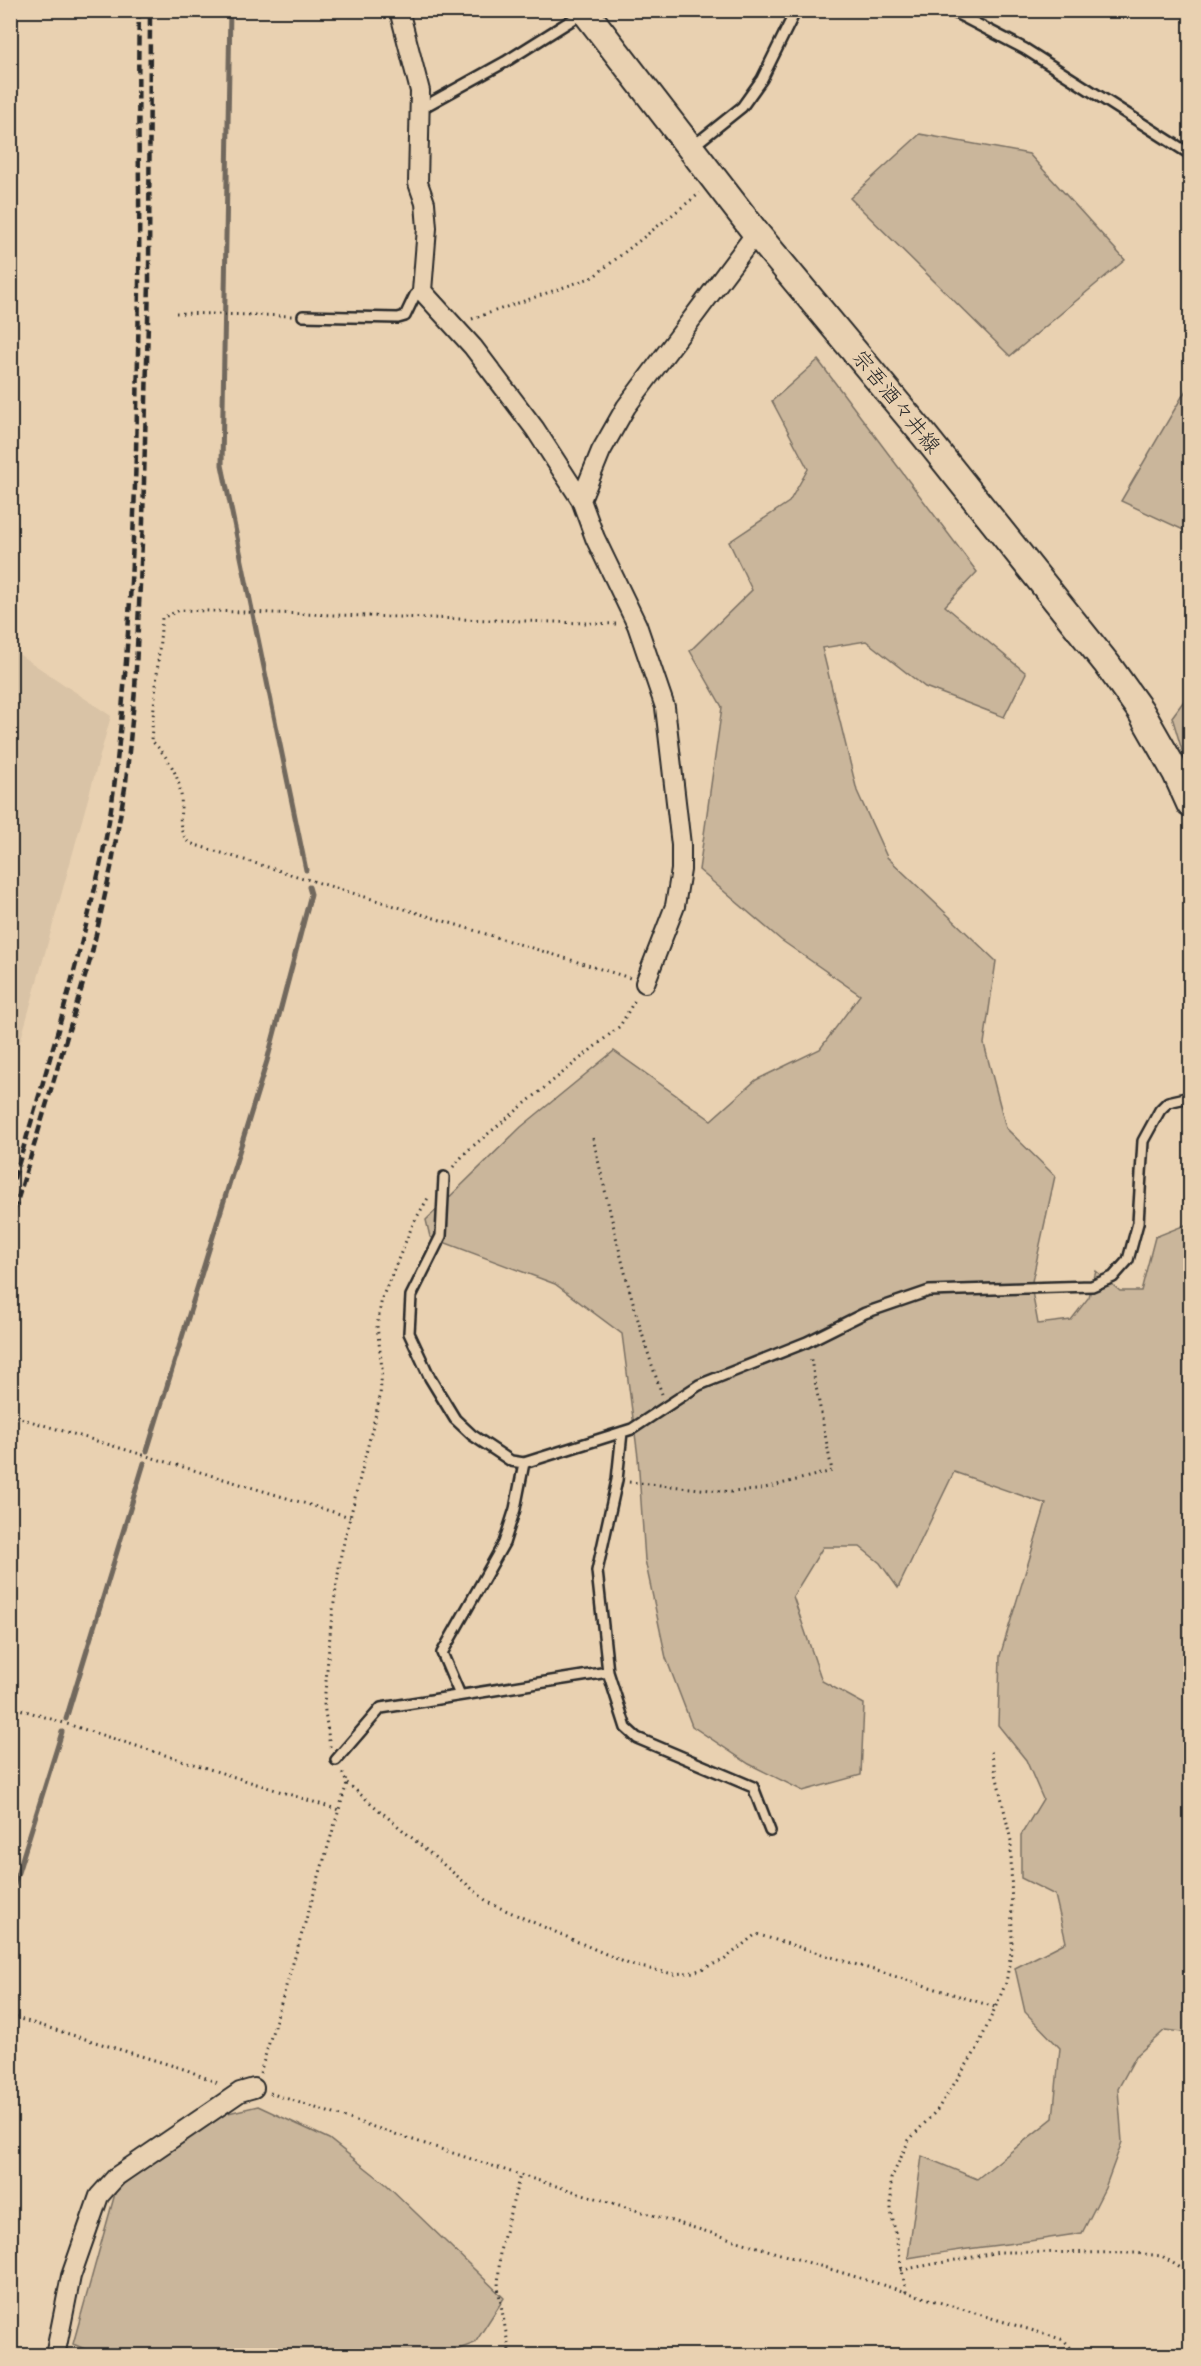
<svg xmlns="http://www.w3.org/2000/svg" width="1201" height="2366" viewBox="0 0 1201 2366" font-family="'Balsamiq Sans','Klee One',sans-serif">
	<rect width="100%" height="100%" fill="#e9d1b1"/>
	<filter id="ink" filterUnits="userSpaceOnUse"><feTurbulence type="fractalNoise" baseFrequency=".0167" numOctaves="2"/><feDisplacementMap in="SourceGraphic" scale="12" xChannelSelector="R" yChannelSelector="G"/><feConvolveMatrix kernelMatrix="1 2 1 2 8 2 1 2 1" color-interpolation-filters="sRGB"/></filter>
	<g filter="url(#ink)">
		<!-- built -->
		<path fill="#d9c3a6" d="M 11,642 L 17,653 L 111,716 L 11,1075 Z"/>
		<!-- green -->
		<path fill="#cab69b" stroke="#7a7063" stroke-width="1.5" d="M 920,134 L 1029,154 L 1125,260 L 1010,356 L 850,198 Z
			M 818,360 L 977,572 L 945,606 L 1026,673 L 1004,717 L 925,687 L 866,641 L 822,648 L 857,791 L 887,857 L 996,961 L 984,1044 L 1006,1128 L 1055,1176 L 1031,1286 L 1038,1324 L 1071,1320 L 1089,1297 L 1096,1271 L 1120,1291 L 1141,1291 L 1155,1237 L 1190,1223 L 1190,1501 L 1189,1549 L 1190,1552 L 1190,2033 L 1165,2030 L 1136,2056 L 1118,2089 L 1122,2142 L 1105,2188 L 1082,2233 C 1024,2243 966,2248 908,2258 L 922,2156 L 977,2179 L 1053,2118 L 1060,2048 L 1025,2012 L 1015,1968 L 1066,1942 L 1055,1895 L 1021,1878 L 1021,1835 L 1043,1799 L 1026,1760 L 998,1725 L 1000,1656 L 1046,1504 L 954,1472 L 898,1588 L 880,1563 L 860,1547 L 823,1547 L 793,1596 L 822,1681 L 864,1704 L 861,1775 L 803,1791 L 749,1764 L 692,1726 L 666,1658 L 645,1560 L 638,1457 L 622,1334 L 555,1284 L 430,1237 L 426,1220 L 521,1127 L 614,1051 L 711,1120 L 756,1080 L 820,1049 L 860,995 L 781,940 L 699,870 L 722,707 L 690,651 L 752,590 L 729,542 L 789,502 L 808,469 L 772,401 Z
			M 1190,383 L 1190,533 L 1121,501 Z
			M 1186,698 L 1190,698 L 1190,777 L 1172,717 Z
			M 258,2106 L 329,2139 L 387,2185 L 504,2298 L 475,2343 L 443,2355 L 101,2356 L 73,2344 L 116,2190 L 207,2118 Z"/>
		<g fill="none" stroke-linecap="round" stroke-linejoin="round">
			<!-- stream -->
			<path stroke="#71685d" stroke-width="5" d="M 230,10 L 222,465 L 306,870
				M 147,1451 L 267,1061 L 311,894 L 309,887
				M 66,1719 L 144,1463
				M 10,1898 L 62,1732"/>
			<defs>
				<path id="service" d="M 950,10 L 1025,49 L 1190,154
					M 420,109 L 505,62 L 583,13
					M 692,147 L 742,107 L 762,79 L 796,10
					M 303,316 L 398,318 L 405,316 L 415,295 L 422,291
					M 444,1177 L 441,1236 L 411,1296 L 409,1333 L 430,1378 L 455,1419 L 472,1435 L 511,1461 L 524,1463 L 632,1429 L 699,1385 L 807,1342 L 865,1313 L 929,1291 L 1092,1286 L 1113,1277 L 1128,1260 L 1138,1223 L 1143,1141 L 1160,1110 L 1168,1102 L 1190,1097
					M 622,1432 L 617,1480 L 597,1571 L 608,1672 L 626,1728 L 637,1738 L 753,1787 L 770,1831
					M 460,1695 L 442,1653 L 504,1543 L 515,1509 L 524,1463
					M 336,1760 L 381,1708 L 608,1672"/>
				<path id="minor" d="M 399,10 L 420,91 L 418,183 L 425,203 L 427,228 L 422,291 L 473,347 L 535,429 L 581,500 L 595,538 L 637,625 L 665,707 L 681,845 L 681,870 L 675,906 L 645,983
					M 581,500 L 601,451 L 626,407 L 756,233
					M 55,2356 L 71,2276 L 99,2196 L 117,2176 L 240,2092 L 254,2088"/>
				<path id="secondary" d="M 584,10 L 756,233 L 924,435 L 1107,664 L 1140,710 L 1176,773 L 1190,804"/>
			</defs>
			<!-- service casing -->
			<use href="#service" stroke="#2b2b2b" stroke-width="14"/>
			<!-- minor casing -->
			<use href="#minor" stroke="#2b2b2b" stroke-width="22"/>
			<!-- secondary casing -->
			<use href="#secondary" stroke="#2b2b2b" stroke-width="30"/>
			<!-- path -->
			<path stroke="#2b2b2b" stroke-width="3" stroke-dasharray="1.5 4.5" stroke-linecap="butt" d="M 176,313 L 292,316
				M 472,319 L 593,277 L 700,193
				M 616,624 L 180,610 L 162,618 L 151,740 C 165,754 176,769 180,789 C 185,808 173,826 189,843 L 630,978
				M 593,1138 C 613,1225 632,1311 662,1394
				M 453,1167 L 467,1151 L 620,1026 L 636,998
				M 10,1415 L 350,1517
				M 629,1482 L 731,1492 L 757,1490 L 832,1471 L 810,1355
				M 10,1706 L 339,1810
				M 330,1747 L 324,1704 L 331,1624 L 341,1554 L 380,1397 L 382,1368 L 377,1326 L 382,1298 L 413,1224 L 428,1198
				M 347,1783 L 489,1903 L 631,1965 L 674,1974 L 694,1972 L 724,1960 L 756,1934 L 995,2007
				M 10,2016 L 187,2070 L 220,2084
				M 260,2073 L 347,1783 L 342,1772
				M 270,2093 L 520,2175 L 1064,2340 L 1073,2351 L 1074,2356
				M 901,2270 L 1000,2252 L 1135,2253 L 1162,2256 L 1190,2274
				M 906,2292 L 891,2210 L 891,2179 L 909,2140 L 937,2110 L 977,2049 L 1006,1983 L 1012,1946 L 1011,1841 L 991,1751
				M 510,2356 L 498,2287 L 500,2251 L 520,2175"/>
			<!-- service -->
			<use href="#service" stroke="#e9d1b1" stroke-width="9"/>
			<!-- minor -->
			<use href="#minor" stroke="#e9d1b1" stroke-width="18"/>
			<!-- secondary -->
			<use href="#secondary" stroke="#e9d1b1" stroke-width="26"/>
			<!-- rail -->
			<path stroke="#2b2b2b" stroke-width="4.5" stroke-dasharray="9 4.5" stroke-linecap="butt" d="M 10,1192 C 36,1107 61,1023 83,937 C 96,885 109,833 115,779 C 134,614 137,446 139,281 C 140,191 137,101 139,10
				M 10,1225 L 91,957 L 111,868 L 126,782 L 135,690 L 143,521 L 149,281 L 150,10"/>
		</g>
	</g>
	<g text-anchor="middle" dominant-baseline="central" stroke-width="4.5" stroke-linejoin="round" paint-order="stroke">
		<!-- street labels -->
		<g font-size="21" fill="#2b2b2b" stroke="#e9d1b1">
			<text transform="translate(896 402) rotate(51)">宗吾酒々井線</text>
		</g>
	</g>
	<!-- margin -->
	<rect width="1201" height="2366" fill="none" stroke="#e9d1b1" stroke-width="36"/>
	<rect x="18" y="18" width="1165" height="2330" fill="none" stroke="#2b2b2b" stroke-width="2" filter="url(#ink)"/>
</svg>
